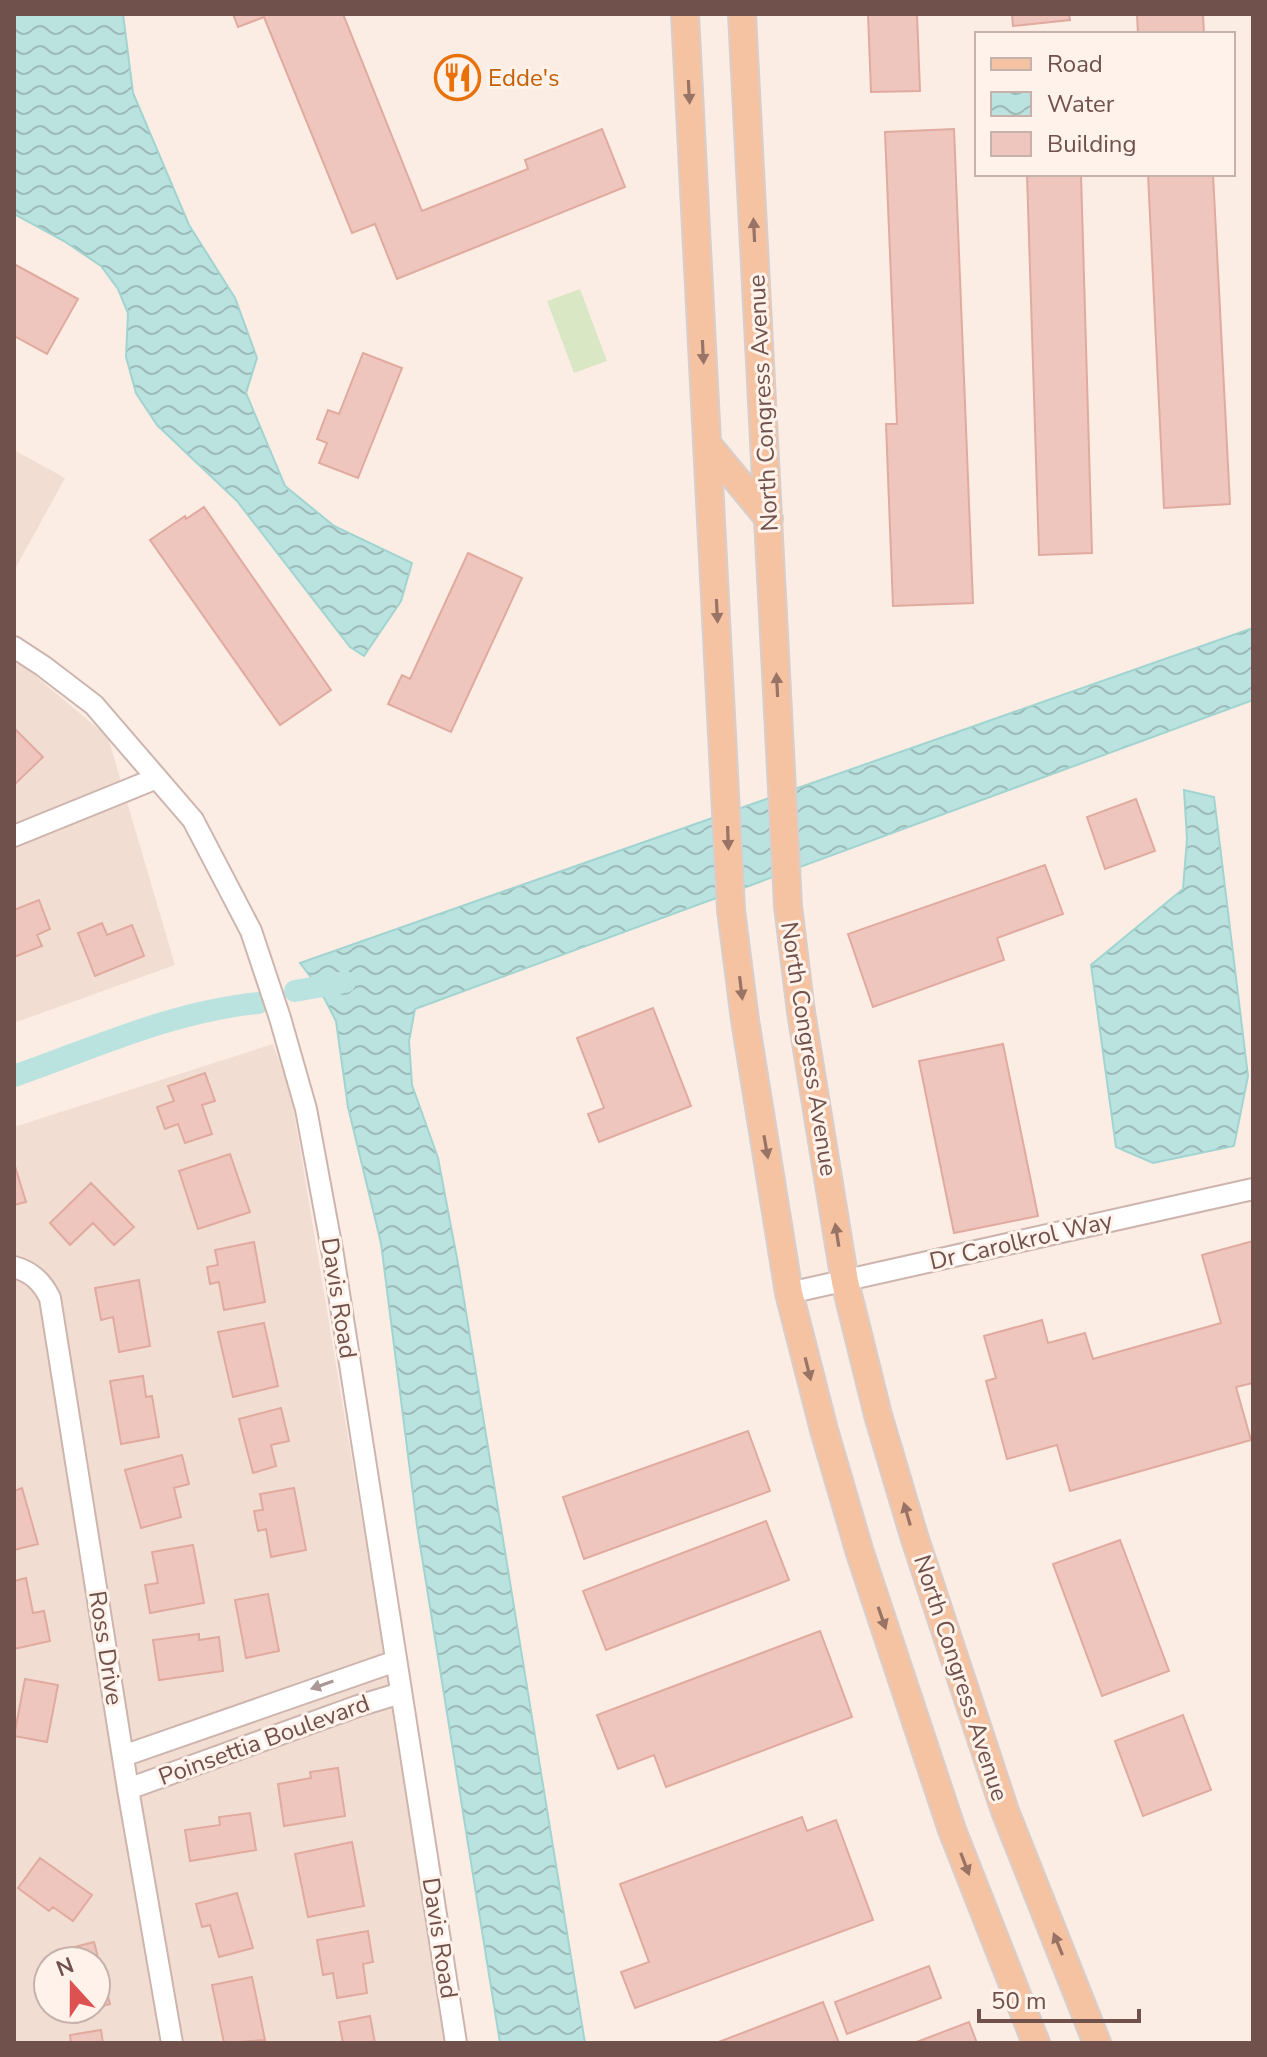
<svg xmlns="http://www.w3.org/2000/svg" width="1267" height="2057" viewBox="0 0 1267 2057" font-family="'Nunito Sans',sans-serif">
	<defs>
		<pattern id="water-waves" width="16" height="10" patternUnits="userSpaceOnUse" patternTransform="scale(2)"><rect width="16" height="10" fill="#bae3e0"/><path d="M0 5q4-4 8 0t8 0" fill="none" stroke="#9cbab8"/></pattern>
	</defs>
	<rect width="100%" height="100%" fill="#fbede4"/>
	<!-- residential -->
	<path fill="#f2ddd3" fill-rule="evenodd" d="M 14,450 L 65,478 L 14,571 Z
		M 14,658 L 108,737 L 175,965 L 14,1023 Z
		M 273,1044 L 291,1094 L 449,2043 L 14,2043 L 14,1127 ZM 48,1961 L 96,1961 L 96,2009 L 48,2009 Z"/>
	<!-- grass -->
	<path fill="#dae7c4" d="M 580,289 L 607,361 L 574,373 L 547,301 Z"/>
	<!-- water -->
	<path fill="url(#water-waves)" stroke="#a1d4d1" stroke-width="2" d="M 14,14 L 123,14 L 133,93 L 189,225 L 235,298 L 257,358 L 246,393 L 285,486 L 334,526 L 412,563 L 401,601 L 364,656 L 350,647 L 237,501 L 157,425 L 136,393 L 126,357 L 128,313 L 118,289 L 101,266 L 64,241 L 14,214 Z
		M 1253,628 L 1253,700 L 415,1009 L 409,1041 L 412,1085 L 438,1158 L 459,1269 L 585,2043 L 500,2043 L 417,1526 L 381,1243 L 348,1107 L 336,1021 L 319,988 L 300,963 Z
		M 1184,790 L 1214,797 L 1248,1076 L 1234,1146 L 1153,1163 L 1116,1147 L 1091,965 L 1183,889 L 1187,839 Z"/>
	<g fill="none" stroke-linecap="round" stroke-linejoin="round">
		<!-- canal -->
		<path stroke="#bae3e0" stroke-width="22" d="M 295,991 L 345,982
			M 14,1076 C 94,1048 174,1011 258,1003"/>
	</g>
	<!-- building -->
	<path fill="#eec6be" stroke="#e0aa9f" stroke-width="2" d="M 233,14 L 343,14 L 422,211 L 528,169 L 525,160 L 602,129 L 625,187 L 397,279 L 375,224 L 352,233 L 264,17 L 238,27 Z
		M 868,14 L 917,14 L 920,91 L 871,92 Z
		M 1012,14 L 1069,14 L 1070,20 L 1013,26 Z
		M 1137,14 L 1203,14 L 1204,34 L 1138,34 Z
		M 954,129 L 973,603 L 893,606 L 886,424 L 897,424 L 885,132 Z
		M 1027,174 L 1081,174 L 1092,553 L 1039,555 Z
		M 1148,174 L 1213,174 L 1230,504 L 1164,508 Z
		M 14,264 L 78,299 L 47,354 L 14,336 Z
		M 363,353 L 402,368 L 358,478 L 319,463 L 327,443 L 317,439 L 328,410 L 339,414 Z
		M 204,507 L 331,690 L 280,725 L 150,540 L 185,516 L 186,519 Z
		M 468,553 L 522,578 L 451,732 L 388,704 L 402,675 L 410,679 Z
		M 14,728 L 43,757 L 14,785 Z
		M 1136,799 L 1155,851 L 1105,869 L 1087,817 Z
		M 1045,865 L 1063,914 L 997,938 L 1004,960 L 873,1007 L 848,934 Z
		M 39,900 L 50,929 L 37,935 L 42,946 L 14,957 L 14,910 Z
		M 102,923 L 107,935 L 132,925 L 144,956 L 95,976 L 78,933 Z
		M 653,1008 L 691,1106 L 599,1142 L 588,1114 L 604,1108 L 577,1038 Z
		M 1003,1044 L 1038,1216 L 954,1233 L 919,1061 Z
		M 205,1073 L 215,1101 L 202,1105 L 212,1134 L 185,1143 L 178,1124 L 165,1129 L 157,1107 L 174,1101 L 168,1086 Z
		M 230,1154 L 250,1212 L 198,1229 L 179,1171 Z
		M 14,1163 L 26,1202 L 14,1205 Z
		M 91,1183 L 134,1227 L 114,1245 L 93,1223 L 70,1245 L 50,1223 Z
		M 1253,1241 L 1253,1383 L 1236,1387 L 1251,1440 L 1070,1491 L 1057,1445 L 1007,1459 L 986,1381 L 996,1378 L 984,1336 L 1042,1320 L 1048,1343 L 1085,1333 L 1093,1359 L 1221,1323 L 1202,1255 Z
		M 254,1242 L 265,1302 L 224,1310 L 219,1282 L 210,1284 L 207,1267 L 218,1265 L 215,1250 Z
		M 139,1280 L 150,1346 L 119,1352 L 113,1317 L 101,1320 L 95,1288 Z
		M 264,1323 L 278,1386 L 233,1397 L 218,1332 Z
		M 143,1376 L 146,1397 L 152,1396 L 159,1437 L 121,1444 L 110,1381 Z
		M 281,1408 L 289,1441 L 271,1445 L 276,1466 L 253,1473 L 239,1419 Z
		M 748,1431 L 770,1491 L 584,1559 L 563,1497 Z
		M 182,1455 L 189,1484 L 174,1488 L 181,1517 L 141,1528 L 125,1470 Z
		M 22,1488 L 38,1544 L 14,1550 L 14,1491 Z
		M 294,1488 L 306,1550 L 271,1557 L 266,1529 L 258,1531 L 254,1511 L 263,1510 L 260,1494 Z
		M 766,1521 L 789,1580 L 606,1650 L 583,1591 Z
		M 1120,1540 L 1169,1671 L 1102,1696 L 1053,1564 Z
		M 193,1545 L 204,1603 L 150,1613 L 145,1585 L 158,1583 L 152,1552 Z
		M 26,1578 L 33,1613 L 44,1611 L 50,1641 L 14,1649 L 14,1581 Z
		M 268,1594 L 279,1651 L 246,1658 L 235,1600 Z
		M 820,1631 L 852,1717 L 666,1787 L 654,1755 L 618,1769 L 597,1715 Z
		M 199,1634 L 199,1640 L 219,1637 L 223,1671 L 159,1680 L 153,1640 Z
		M 25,1679 L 58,1685 L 47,1742 L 14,1736 Z
		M 1183,1715 L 1211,1790 L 1143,1816 L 1115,1741 Z
		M 338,1768 L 345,1816 L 284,1826 L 278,1784 L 311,1778 L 310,1772 Z
		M 250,1813 L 256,1850 L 190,1861 L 185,1830 L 220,1825 L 219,1817 Z
		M 802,1817 L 807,1831 L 836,1820 L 873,1920 L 635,2008 L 621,1972 L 649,1962 L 620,1884 Z
		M 352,1842 L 364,1906 L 308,1917 L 295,1854 Z
		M 40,1858 L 92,1895 L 73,1921 L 53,1907 L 49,1911 L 18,1888 Z
		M 237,1893 L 253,1948 L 219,1957 L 210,1925 L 202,1927 L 196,1904 Z
		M 368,1931 L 373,1962 L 363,1964 L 367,1993 L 337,1998 L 333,1973 L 323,1975 L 317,1940 Z
		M 94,1942 L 110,2004 L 96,2008 L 96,1961 L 62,1961 L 59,1951 Z
		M 929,1966 L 941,1998 L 847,2034 L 835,2002 Z
		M 252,1977 L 265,2040 L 224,2043 L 212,1985 Z
		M 823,2002 L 839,2043 L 716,2043 Z
		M 370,2016 L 375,2043 L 343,2043 L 339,2022 Z
		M 969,2022 L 977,2043 L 914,2043 Z
		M 101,2030 L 103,2043 L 71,2043 L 70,2035 Z"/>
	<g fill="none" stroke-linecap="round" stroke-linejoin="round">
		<defs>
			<path id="minor" d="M 14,647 L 43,666 L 94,705 L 193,820 L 251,931 L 280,1018 L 306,1109 L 333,1255 L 456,2043
				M 14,836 L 157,778
				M 14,1267 C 32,1272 42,1282 50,1298 L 128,1789 L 172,2043
				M 789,1293 L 1253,1189
				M 123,1756 L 396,1661
				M 128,1789 L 358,1706 L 401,1693"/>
			<path id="major" d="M 685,14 L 731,910 L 745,1020 L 789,1293 L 824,1430 L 860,1553 L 952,1830 L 1036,2043
				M 742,14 L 788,906 L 801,1012 L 845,1282 L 878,1415 L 914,1536 L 1005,1811 L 1097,2043
				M 708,445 L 769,519"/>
		</defs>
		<!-- minor casing -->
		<use href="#minor" stroke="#cdb5ae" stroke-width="24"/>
		<!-- major casing -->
		<use href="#major" stroke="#d7cecd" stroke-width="30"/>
		<!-- minor -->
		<use href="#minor" stroke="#fff" stroke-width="20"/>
		<!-- major -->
		<use href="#major" stroke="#f5c3a1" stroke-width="26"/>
	</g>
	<!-- one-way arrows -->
	<defs><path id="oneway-solid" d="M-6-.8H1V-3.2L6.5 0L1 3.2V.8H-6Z" transform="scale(2)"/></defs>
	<g fill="#997366">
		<use href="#oneway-solid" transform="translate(689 92) rotate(87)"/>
		<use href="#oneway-solid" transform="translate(754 230) rotate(-93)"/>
		<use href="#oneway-solid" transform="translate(703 352) rotate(87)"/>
		<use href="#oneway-solid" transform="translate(717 611) rotate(87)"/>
		<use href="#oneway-solid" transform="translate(777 685) rotate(-93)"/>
		<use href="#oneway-solid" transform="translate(728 838) rotate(88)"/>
		<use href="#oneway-solid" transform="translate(741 988) rotate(83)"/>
		<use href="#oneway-solid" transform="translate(766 1147) rotate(80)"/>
		<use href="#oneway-solid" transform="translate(837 1235) rotate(-99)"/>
		<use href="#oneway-solid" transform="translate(808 1369) rotate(76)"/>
		<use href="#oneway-solid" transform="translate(907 1514) rotate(-106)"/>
		<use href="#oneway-solid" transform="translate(882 1618) rotate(71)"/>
		<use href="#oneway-solid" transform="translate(965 1864) rotate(69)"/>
		<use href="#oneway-solid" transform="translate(1058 1944) rotate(-112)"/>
	</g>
	<use fill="#aa9794" href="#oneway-solid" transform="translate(322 1685) rotate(161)"/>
	<!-- icons -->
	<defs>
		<symbol id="restaurant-ring" viewBox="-11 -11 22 22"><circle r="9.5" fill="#fef2ea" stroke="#e8710a" stroke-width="1.5"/><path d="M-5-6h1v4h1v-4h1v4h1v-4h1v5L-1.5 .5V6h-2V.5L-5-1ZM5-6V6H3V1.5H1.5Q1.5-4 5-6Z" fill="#e8710a"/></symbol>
	</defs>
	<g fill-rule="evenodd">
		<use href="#restaurant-ring" x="432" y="52" width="51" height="51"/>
	</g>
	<g text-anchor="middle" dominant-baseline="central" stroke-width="6" stroke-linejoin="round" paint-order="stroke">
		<!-- food labels -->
		<g font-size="24" fill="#c56008" stroke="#fef2ea" text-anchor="start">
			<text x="488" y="78">Edde's</text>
		</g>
		<!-- street labels -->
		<g font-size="24" fill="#71514c" stroke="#fef2ea">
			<text transform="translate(763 403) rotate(-93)">North Congress Avenue</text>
			<text transform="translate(809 1049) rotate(81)">North Congress Avenue</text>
			<text transform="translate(1021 1241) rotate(-13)">Dr Carolkrol Way</text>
			<text transform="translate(339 1298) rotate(81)">Davis Road</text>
			<text transform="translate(106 1648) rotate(81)">Ross Drive</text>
			<text transform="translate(961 1678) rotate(72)">North Congress Avenue</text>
			<text transform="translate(264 1740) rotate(-20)">Poinsettia Boulevard</text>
			<text transform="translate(440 1938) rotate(81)">Davis Road</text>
		</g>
	</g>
	<!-- border -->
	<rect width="1267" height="2057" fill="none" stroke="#71514c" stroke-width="32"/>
	<!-- legend -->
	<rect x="975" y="32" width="260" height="144" fill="#fef2ea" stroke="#c6b2ab" stroke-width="2"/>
	<rect x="991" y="58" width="40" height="12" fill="#f5c3a1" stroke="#c6b2ab" stroke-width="2"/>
	<text x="1047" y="72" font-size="24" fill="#71514c">Road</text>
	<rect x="991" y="92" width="40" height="24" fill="url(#water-waves)" stroke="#c6b2ab" stroke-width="2"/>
	<text x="1047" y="112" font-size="24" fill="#71514c">Water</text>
	<rect x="991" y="132" width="40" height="24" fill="#eec6be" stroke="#c6b2ab" stroke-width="2"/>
	<text x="1047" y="152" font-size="24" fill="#71514c">Building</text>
	<!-- north arrow -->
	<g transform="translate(72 1985) rotate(339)"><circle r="38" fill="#fef2ea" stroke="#c6b2ab" stroke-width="2"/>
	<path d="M0-6L14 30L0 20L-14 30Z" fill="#dd5251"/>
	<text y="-12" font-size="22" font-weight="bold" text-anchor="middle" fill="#71514c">N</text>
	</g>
	<!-- scale -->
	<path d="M979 2009v12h160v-12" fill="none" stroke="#71514c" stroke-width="4"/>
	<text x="991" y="2009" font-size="24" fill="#71514c" stroke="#fef2ea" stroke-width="6" paint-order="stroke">50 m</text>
</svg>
